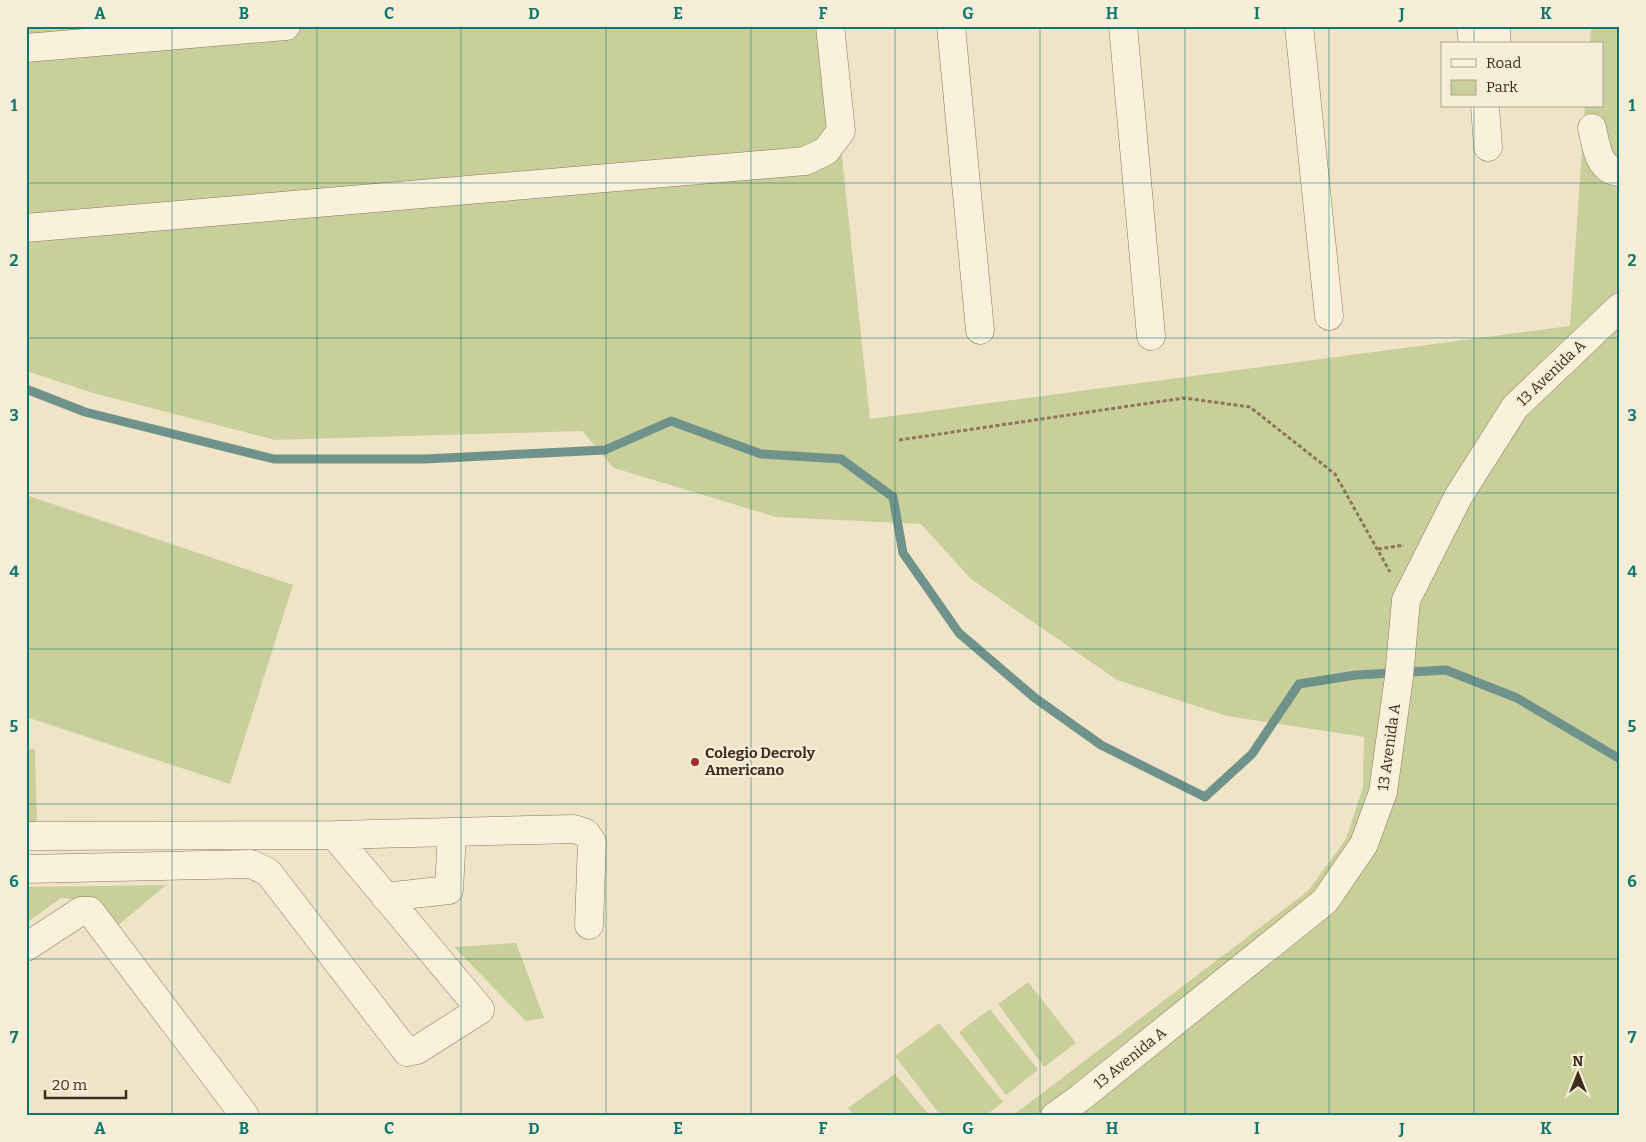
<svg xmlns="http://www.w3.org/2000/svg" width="1646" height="1142" viewBox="0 0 1646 1142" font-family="Bitter,serif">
	<rect width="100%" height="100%" fill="#f0e4c8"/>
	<!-- green -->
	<path fill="#c9cf9b" d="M 26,26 L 828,26 L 870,419 L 1570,326 L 1585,106 L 1602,106 L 1602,44 L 1590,44 L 1591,26 L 1620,26 L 1620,1116 L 1012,1116 L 1308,891 L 1346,839 L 1363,787 L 1364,737 L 1227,716 L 1117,680 L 971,579 L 921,524 L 776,517 L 614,468 L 582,431 L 275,440 L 93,393 L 26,371 Z
		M 26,495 L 293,585 L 230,784 L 26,717 Z
		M 26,749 L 35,749 L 37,828 L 26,828 Z
		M 166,885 L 115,928 L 90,901 L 61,898 L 26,923 L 26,887 Z
		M 516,943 L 544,1018 L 526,1021 L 454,947 Z
		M 1028,982 L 1076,1043 L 1044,1067 L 998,1004 Z
		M 990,1009 L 1038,1070 L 1006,1095 L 959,1032 Z
		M 939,1023 L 1003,1102 L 985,1116 L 941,1116 L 895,1056 Z
		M 895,1074 L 930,1116 L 854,1116 L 848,1108 Z"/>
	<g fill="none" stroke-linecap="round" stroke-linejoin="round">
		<!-- stream -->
		<path stroke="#6f938a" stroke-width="9" d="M 26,389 L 85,412 L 274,459 L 425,459 L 605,450 L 671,421 L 761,454 L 841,459 L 893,497 L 903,553 L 959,633 L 1035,698 L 1101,745 L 1205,797 L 1252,754 L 1299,684 L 1356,675 L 1446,670 L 1517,698 L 1620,759"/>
		<defs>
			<path id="minor" d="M 951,26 L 980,330
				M 1123,26 L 1151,336
				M 1299,26 L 1329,316
				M 1471,26 L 1473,44
				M 1496,26 L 1496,44
				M 26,48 L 286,26
				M 1485,106 L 1488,147
				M 1592,128 C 1596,145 1598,171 1620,172
				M 26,228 L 805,161 L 826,151 L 841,131 L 830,26
				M 452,832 L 574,829 L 586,833 L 592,842 L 589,925
				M 26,836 L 334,835 L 452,832 L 449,890 L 385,897
				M 26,869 L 251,864 L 268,872 L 407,1052 L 417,1050 L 480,1010 L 480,1009 L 334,835
				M 26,947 L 81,911 L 90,911 L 245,1116
				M 1055,1116 L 1080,1098 L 1325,901 L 1364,844 L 1383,792 L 1399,677 L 1406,600 L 1458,497 L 1515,407 L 1620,307"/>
		</defs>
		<!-- minor casing -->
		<use href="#minor" stroke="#8d765c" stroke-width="29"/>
		<!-- path -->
		<path stroke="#8d765c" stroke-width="3" stroke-dasharray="4 2.5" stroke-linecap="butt" d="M 899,440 L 1184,398 L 1250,407 L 1335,474 L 1390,572
			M 1378,549 L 1404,545"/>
		<!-- minor -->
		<use href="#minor" stroke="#faf1dc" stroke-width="28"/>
	</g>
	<!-- grid -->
	<path fill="none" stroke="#0f766e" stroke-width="1" stroke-opacity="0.55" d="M 172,26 L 172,1116M 317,26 L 317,1116M 461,26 L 461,1116M 606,26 L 606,1116M 751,26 L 751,1116M 895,26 L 895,1116M 1040,26 L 1040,1116M 1185,26 L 1185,1116M 1329,26 L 1329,1116M 1474,26 L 1474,44M 1474,106 L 1474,1116M 26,183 L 1620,183M 26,338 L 1620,338M 26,493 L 1620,493M 26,649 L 1620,649M 26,804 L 1620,804M 26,959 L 1620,959"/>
	<!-- markers -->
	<circle fill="#9e2a2b" stroke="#f7eed8" stroke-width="2" cx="695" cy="762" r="5"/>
	<g text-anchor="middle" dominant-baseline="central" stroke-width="4.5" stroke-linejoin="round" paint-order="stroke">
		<!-- street labels -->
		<g font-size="15" fill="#3d2e20" stroke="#f7eed8">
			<text transform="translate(1551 373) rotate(-44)">13 Avenida A</text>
			<text transform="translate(1389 747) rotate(-82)">13 Avenida A</text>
			<text transform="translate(1130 1058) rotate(-39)">13 Avenida A</text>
		</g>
		<!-- poi labels -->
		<g font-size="15" font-weight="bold" fill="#3d2e20" stroke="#f7eed8" text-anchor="start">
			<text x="705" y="753">Colegio Decroly<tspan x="705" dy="17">Americano</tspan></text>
		</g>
	</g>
	<!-- border -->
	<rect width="1646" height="1142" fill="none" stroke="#f7eed8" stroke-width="55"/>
	<!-- legend -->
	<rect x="1441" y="42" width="162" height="65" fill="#f7eed8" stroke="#ada18e"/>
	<rect x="1451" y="59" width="25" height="8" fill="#faf1dc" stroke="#ada18e"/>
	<text x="1486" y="68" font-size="15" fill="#3d2e20">Road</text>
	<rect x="1451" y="80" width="25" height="15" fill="#c9cf9b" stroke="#ada18e"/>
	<text x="1486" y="92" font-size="15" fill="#3d2e20">Park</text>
	<!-- north arrow -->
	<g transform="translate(1578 1074)" stroke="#f7eed8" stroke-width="4" paint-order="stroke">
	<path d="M0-4L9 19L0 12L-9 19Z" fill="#3d2e20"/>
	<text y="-8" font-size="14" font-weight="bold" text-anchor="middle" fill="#3d2e20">N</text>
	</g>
	<!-- scale -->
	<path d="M45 1090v8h81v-8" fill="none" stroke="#3d2e20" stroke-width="2.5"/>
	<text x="52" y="1090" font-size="15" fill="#3d2e20" stroke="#f7eed8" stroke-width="4" paint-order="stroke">20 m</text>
	<rect x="28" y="28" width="1590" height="1086" fill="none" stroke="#0f766e" stroke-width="2"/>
	<g font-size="16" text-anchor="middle" font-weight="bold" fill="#0f766e">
		<text x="100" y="19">A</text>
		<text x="244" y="19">B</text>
		<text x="389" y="19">C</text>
		<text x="534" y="19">D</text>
		<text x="678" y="19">E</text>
		<text x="823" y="19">F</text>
		<text x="968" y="19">G</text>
		<text x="1112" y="19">H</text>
		<text x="1257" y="19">I</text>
		<text x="1402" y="19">J</text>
		<text x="1546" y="19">K</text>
		<text x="14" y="111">1</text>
		<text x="1632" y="111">1</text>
		<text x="14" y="266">2</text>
		<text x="1632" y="266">2</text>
		<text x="14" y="421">3</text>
		<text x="1632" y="421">3</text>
		<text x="14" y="577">4</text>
		<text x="1632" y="577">4</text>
		<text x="14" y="732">5</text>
		<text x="1632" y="732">5</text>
		<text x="14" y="887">6</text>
		<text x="1632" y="887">6</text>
		<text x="14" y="1043">7</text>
		<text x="1632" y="1043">7</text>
		<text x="100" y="1134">A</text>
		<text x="244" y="1134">B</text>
		<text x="389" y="1134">C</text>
		<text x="534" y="1134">D</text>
		<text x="678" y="1134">E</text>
		<text x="823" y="1134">F</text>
		<text x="968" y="1134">G</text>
		<text x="1112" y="1134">H</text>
		<text x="1257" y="1134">I</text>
		<text x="1402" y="1134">J</text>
		<text x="1546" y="1134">K</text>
	</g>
</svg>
